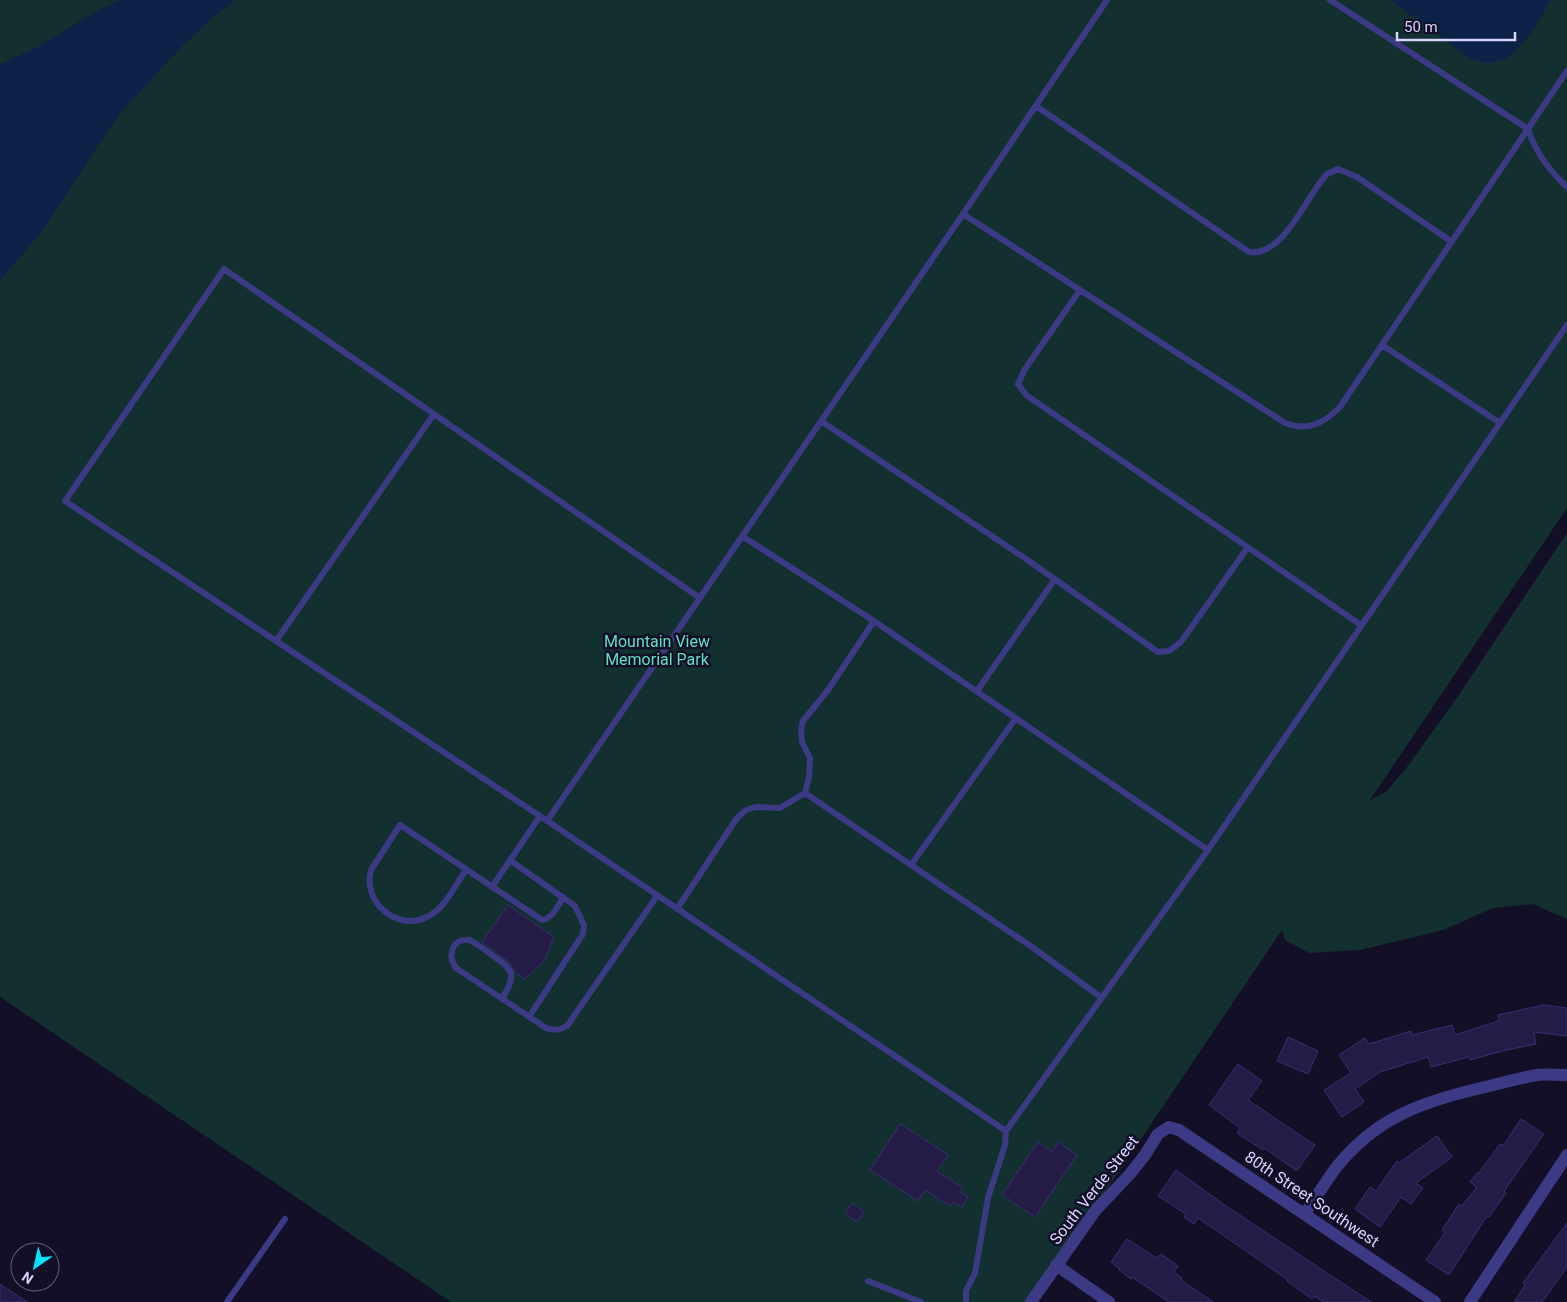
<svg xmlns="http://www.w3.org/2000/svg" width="1567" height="1302" viewBox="0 0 1567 1302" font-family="Roboto,sans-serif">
	<rect width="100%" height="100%" fill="#130f26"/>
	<!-- green -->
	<path fill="#12302f" d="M 0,0 L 1567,0 L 1567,508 L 1370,800 L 1386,792 L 1407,767 L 1456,699 L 1567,533 L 1567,919 L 1533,904 L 1493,908 L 1443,930 L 1360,950 L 1309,953 L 1285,940 L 1282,930 L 1031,1302 L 451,1302 L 0,997 Z"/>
	<!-- water -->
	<path fill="#0c2248" d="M 121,0 L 235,0 L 219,12 L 184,44 L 121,112 L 100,142 L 41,233 L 0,280 L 0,64 L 38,47 L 100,9 Z
		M 1390,0 L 1551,0 C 1533,29 1508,82 1467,56 Z"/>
	<!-- building -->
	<path fill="#241b47" stroke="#3b2d73" d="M 508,905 L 554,937 L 544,961 L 525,979 L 515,972 L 509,962 L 482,942 Z
		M 1543,1005 L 1567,1008 L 1567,1036 L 1534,1032 L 1536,1044 L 1502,1051 L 1470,1060 L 1469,1057 L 1431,1067 L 1428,1057 L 1380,1072 L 1355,1089 L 1364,1102 L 1342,1117 L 1324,1090 L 1351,1073 L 1339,1055 L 1365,1038 L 1369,1044 L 1411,1031 L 1412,1035 L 1452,1025 L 1455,1035 L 1499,1021 L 1498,1015 Z
		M 1288,1037 L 1318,1051 L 1308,1074 L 1277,1061 Z
		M 1238,1064 L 1262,1081 L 1248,1100 L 1315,1145 L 1297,1171 L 1264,1148 L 1263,1150 L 1237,1133 L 1240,1128 L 1209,1105 Z
		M 1521,1119 L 1544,1134 L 1504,1191 L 1506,1193 L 1489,1217 L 1487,1216 L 1449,1275 L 1426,1260 L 1445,1232 L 1442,1230 L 1459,1204 L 1462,1206 L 1477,1187 L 1470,1182 L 1478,1172 L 1479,1173 L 1500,1144 L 1503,1146 Z
		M 900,1124 L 948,1155 L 937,1171 L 963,1188 L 960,1192 L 968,1197 L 962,1207 L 953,1202 L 950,1206 L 925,1190 L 918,1201 L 870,1170 Z
		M 1437,1136 L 1452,1157 L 1416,1183 L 1423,1188 L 1411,1204 L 1401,1197 L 1380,1227 L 1355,1209 L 1370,1187 L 1376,1191 L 1397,1161 L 1399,1163 Z
		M 1038,1142 L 1052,1152 L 1058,1142 L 1077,1155 L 1035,1217 L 1002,1195 Z
		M 1176,1170 L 1226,1206 L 1371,1302 L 1324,1302 L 1314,1296 L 1312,1299 L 1287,1281 L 1288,1280 L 1198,1218 L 1194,1224 L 1184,1217 L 1186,1214 L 1158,1196 Z
		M 852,1203 L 864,1212 L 857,1222 L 845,1214 Z
		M 1567,1223 L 1567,1267 L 1542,1302 L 1514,1302 L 1525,1285 L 1523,1283 Z
		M 1127,1239 L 1157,1258 L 1161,1254 L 1178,1266 L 1174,1272 L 1182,1278 L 1181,1280 L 1213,1302 L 1169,1302 L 1132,1277 L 1131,1279 L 1119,1270 L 1120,1269 L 1111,1262 Z
		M 0,1284 L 27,1302 L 0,1302 Z"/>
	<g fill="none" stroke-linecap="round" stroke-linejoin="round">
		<!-- service -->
		<path stroke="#3d3a85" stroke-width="6" d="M 1330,0 L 1528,129 C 1536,153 1549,170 1567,187
			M 1036,106 L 1249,252 C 1282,257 1304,202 1322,180 L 1327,174 L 1338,169 L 1357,177 L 1452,242
			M 963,214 L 1285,423 C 1308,432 1324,423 1340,407 L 1567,71
			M 1080,290 L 1025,369 L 1018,384 L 1026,395 L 1361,625
			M 1382,345 L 1500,423
			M 821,421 L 1029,561 L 1158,652 L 1169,651 L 1181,642 L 1248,547
			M 742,536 L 874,621 L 1208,850
			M 700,598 L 224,269 L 65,501 L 540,816 L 1006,1131 L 1208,850 L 1567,325
			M 276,641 L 434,414
			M 977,691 L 1055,579
			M 805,793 L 809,777 L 810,758 L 802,742 L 801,729 L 803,721 L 828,690 L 874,621
			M 547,821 L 963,214 L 1107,0
			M 511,861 L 575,906 L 584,925 L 583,934 L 529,1017
			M 911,865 L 1016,718
			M 466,870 C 455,885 445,909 427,917 C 397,932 362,902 371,870 L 400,825 L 542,920 C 552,919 558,906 563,897
			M 492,887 L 540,816
			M 677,909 L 737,818 L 746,810 L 756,807 L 780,808 L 805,793 L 1032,947 L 1102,998
			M 502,999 C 516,976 515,970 493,956 C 486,950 478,945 470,940 C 452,938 447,955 456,968 L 546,1028 C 555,1031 560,1030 567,1026 L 657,896
			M 868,1281 L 921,1302
			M 227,1302 L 285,1219
			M 966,1302 L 966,1291 L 975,1273 L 988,1198 L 1005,1145 L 1006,1131"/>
		<!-- minor -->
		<path stroke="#3d3a85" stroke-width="12" d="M 1305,1213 C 1315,1199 1325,1183 1335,1169 C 1375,1118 1421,1102 1481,1088 C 1499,1084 1518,1078 1537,1075 C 1546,1074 1557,1075 1567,1075
			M 1056,1265 L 1109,1302
			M 1031,1302 L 1095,1211 L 1130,1174 L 1145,1155 L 1158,1134 L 1169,1127 L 1179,1130 L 1435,1302
			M 1470,1302 L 1567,1155"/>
	</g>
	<g text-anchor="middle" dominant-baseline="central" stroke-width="5" stroke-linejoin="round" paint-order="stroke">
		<!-- park labels -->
		<g font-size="16" fill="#5fe0c0" stroke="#130f26">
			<text x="657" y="641">Mountain View<tspan x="657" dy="18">Memorial Park</tspan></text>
		</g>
		<!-- street labels -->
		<g font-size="16" fill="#d9d4ff" stroke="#130f26">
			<text transform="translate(1094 1190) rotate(-52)">South Verde Street</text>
			<text transform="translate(1312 1199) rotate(34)">80th Street Southwest</text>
		</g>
	</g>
	<!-- north arrow -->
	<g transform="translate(35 1267) rotate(214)"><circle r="24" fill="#130f26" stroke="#625e7d"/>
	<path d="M0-4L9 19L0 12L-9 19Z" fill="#00e5ff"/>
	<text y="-8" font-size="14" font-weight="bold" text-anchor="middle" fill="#d9d4ff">N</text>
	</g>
	<!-- scale -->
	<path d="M1397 32v8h118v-8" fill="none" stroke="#d9d4ff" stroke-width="2.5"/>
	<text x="1404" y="32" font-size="15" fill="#d9d4ff" stroke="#130f26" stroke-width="4" paint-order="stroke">50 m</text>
</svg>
